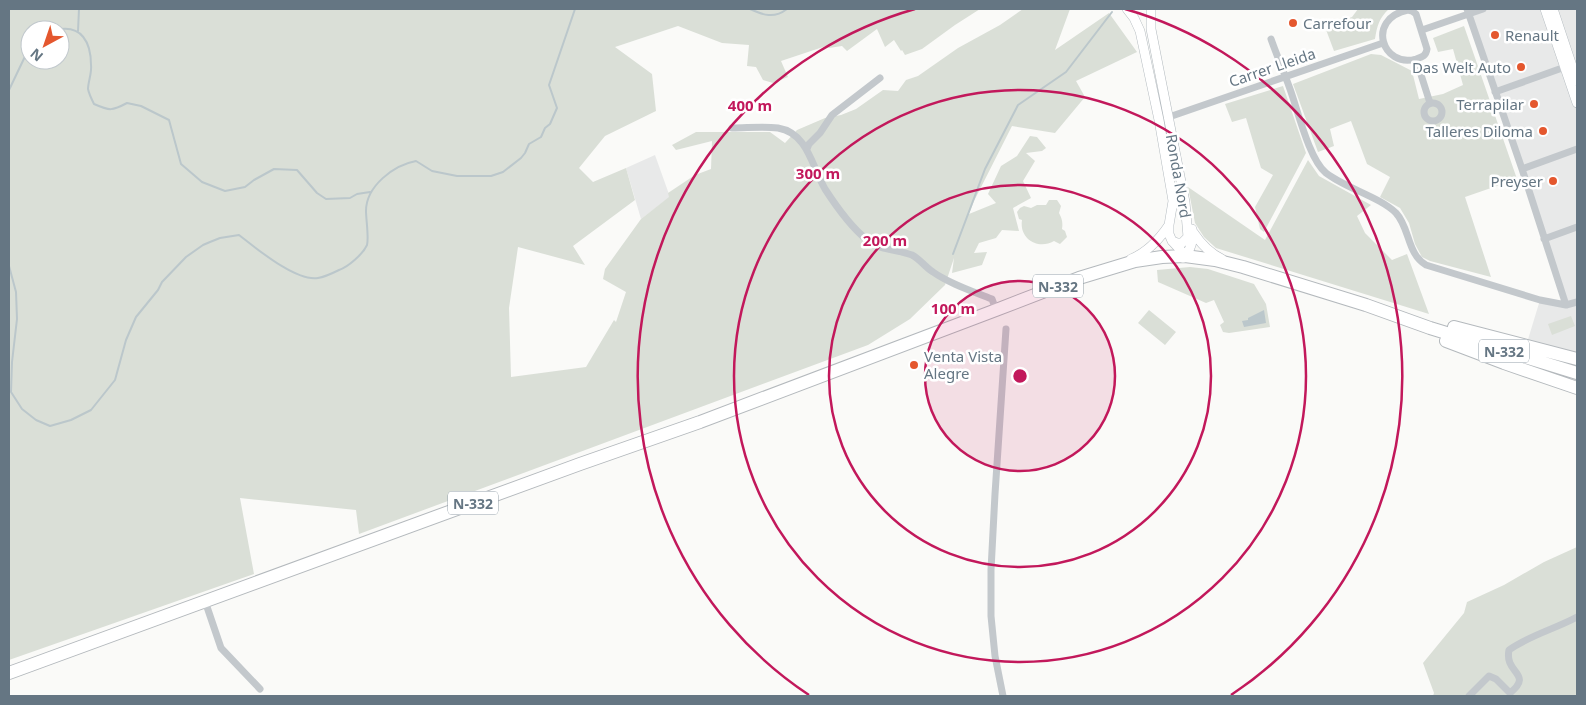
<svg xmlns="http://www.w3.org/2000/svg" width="1586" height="705" viewBox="0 0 1586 705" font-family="'Noto Sans',sans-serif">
	<rect width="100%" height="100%" fill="#fafaf8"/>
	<!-- built -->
	<path fill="#e8e9e9" d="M 1467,9 L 1577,9 L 1577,359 L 1526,346 L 1540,300 L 1565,305 Z
		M 655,155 L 670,197 L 641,219 L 626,168 Z"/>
	<!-- green -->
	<path fill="#dadfd7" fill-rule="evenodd" d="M 9,9 L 980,9 L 955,25 L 922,49 L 905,55 L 902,50 L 901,51 L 894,40 L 885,47 L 877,29 L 847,51 L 842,46 L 829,48 L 826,46 L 781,61 L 788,77 L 773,83 L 763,80 L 756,67 L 747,66 L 749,45 L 722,43 L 678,26 L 615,47 L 652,74 L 656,111 L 605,136 L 579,168 L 593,182 L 626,168 L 635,200 L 573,246 L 585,265 L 518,247 L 509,308 L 511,377 L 586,367 L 614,320 L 616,322 L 626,292 L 603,279 L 605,269 L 641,219 L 669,197 L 668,193 L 695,175 L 711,169 L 712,141 L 676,150 L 672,145 L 696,132 L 770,132 L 785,143 L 797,130 L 825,118 L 841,115 L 856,109 L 883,90 L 898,91 L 906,80 L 918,76 L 958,48 L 1000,25 L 1023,9 L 1070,9 L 1055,50 L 1109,13 L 1137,52 L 1076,81 L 1085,97 L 1055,133 L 1012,126 L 974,201 L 969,214 L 996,203 L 988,194 L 1001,166 L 1017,156 L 1030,136 L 1037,137 L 1046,148 L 1042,151 L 1026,153 L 1035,161 L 1023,181 L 1031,198 L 1013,208 L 1019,231 L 1002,230 L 996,238 L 979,243 L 974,253 L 987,252 L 982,265 L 952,273 L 954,258 L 945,285 L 910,319 L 868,345 L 359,534 L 356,510 L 240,498 L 254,574 L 9,660 ZM 30,30 L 60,30 L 60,60 L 30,60 Z
		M 1358,9 L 1389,9 C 1379,18 1377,26 1375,39 L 1334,51 L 1325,27 L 1352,17 Z
		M 1464,26 L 1517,179 L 1465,197 L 1491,277 L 1430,261 L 1422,257 L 1415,244 L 1409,223 L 1400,208 L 1380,197 L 1390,177 L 1367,164 L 1351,121 L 1330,129 L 1334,146 L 1318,152 L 1293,84 L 1371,54 L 1381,55 L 1412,71 L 1419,99 L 1443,94 L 1463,85 L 1453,49 L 1438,52 L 1433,38 Z
		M 1283,86 L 1306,153 L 1264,232 L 1260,229 L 1255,207 L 1273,175 L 1261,168 L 1246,118 L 1232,122 L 1225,104 Z
		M 1308,160 L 1319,176 L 1371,205 L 1357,216 L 1365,233 L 1392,260 L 1407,254 L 1429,314 L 1216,248 L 1204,237 L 1195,223 L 1188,187 L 1265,240 Z
		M 1049,200 L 1057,200 L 1061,206 L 1059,213 C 1062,219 1063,222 1062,229 L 1065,231 L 1067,237 L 1060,244 L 1054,241 C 1038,250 1019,239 1022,220 L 1019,219 L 1017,212 L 1020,208 L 1024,206 L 1031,208 L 1037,205 L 1046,205 Z
		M 1190,267 L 1208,269 L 1254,284 L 1266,304 L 1270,327 L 1229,333 L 1223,332 L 1220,325 L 1224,322 L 1214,300 L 1206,303 L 1158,282 L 1157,270 Z
		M 1149,310 L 1176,332 L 1165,345 L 1138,323 Z
		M 1571,316 L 1575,326 L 1552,335 L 1548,324 Z
		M 1577,547 L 1577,696 L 1433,696 L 1434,693 L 1423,663 L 1464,613 L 1467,602 L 1504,585 L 1544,562 Z"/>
	<!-- water -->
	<path fill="#bbc7cb" d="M 1264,310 L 1266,323 L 1244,327 L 1242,321 L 1248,320 L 1248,318 Z"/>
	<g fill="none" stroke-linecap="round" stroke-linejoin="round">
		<!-- stream -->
		<path stroke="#bbc7cb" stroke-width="2" d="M 750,9 C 763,15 774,19 787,9
			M 56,30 C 82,24 91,43 91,65 C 92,73 88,82 88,89 C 89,94 92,100 94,104 C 110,111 112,111 127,103 L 141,106 L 169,120 L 181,164 L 202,182 L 225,191 L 245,187 L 254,180 L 274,169 L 297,170 L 317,193 L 326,199 L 350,198 L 357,194 L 370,192
			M 78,31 L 79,9
			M 9,90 L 30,46
			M 953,254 L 985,169 L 1018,105 L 1066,72 L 1112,12
			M 9,266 L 16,292 L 17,319 L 12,362 L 11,392 L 22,409 L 36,420 L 50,426 L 71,420 L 91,410 L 115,380 L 126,340 L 136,317 L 158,290 L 162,282 L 186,257 L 203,245 L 210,242 L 220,238 L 239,235 C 256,248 296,282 318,278 C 325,277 333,273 339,270 C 348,267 363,254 367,245 C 369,238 366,219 366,211 C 366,186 394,165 416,161 L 432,171 L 457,176 L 491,176 L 503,172 L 521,158 L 525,153 L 529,144 L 541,137 L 545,128 L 550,124 L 557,108 L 549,85 L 575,9"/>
		<defs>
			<path id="secondary" d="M 1127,9 L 1134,18 L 1140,31 L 1159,120 L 1173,201 L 1169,225 L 1169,234 L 1172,241 L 1187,257
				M 1151,9 L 1151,29 L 1185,202 L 1188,237 L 1182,243 L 1177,243 L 1172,241
				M 1545,9 L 1577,103
				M 1553,9 L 1577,81
				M 1193,232 C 1201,244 1209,253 1222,259
				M 1183,258 C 1191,250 1194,241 1192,229
				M 1131,259 C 1148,252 1159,240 1169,225"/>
			<path id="highway" d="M 1454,327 L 1577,359
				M 1446,341 L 1504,363 L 1577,388
				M 9,673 L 580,464 L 700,422 L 996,310 L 1079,278 L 1135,261 L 1162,257 L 1185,256 L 1215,260 L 1243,267 L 1366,305 L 1430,328 L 1577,373"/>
		</defs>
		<!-- secondary casing -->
		<use href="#secondary" stroke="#b3babf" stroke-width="10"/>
		<!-- highway casing -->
		<use href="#highway" stroke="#b4b9bd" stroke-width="14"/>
		<!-- street -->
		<path stroke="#c3c8cc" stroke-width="7" d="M 1467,9 L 1522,169 L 1566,305
			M 1408,10 L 1412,11 L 1416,14 L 1427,49 C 1426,56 1422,57 1416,59 C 1383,69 1365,19 1408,10 Z
			M 1422,30 L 1483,9
			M 1271,39 C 1277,56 1284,72 1290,89 C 1298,111 1309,159 1326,173 C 1345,188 1380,197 1396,213 C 1410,228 1407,254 1426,265 L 1540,300 L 1566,305
			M 1416,59 L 1430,103
			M 1495,92 L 1565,67
			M1424 112a9 9 0 1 1 18 0a9 9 0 1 1-18 0Z
			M 1169,117 L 1383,43
			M 732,128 C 747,128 763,126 778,128 C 808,133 812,167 825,189 C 836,206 850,226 866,239 C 880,251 896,249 912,255 C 920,259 925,267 933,272 C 950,284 972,291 992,299 L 996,310
			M 807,149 L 809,144 L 820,133 L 832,115 L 880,78
			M 1522,169 L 1577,149
			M 1544,239 L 1577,227
			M 1566,305 L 1577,302
			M 205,601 L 221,648 L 260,689
			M 1003,696 L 995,656 L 991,616 L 991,570 L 995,494 L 1006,329
			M 1469,696 L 1489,676 L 1496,679 L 1510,693 C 1534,673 1504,674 1509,650 C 1530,635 1555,629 1577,617"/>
		<!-- secondary -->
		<use href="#secondary" stroke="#fff" stroke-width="9"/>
		<!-- highway -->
		<use href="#highway" stroke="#fff" stroke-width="12"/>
	</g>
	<!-- distance rings -->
	<circle cx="1020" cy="376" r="95" fill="#c2185b" fill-opacity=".12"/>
	<g fill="none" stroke="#c2185b" stroke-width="2.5">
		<circle cx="1020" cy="376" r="95"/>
		<circle cx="1020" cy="376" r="191"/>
		<circle cx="1020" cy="376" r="286"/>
		<path d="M809 695A382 382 0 0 1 915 9M1125 9A382 382 0 0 1 1231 695"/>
	</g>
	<!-- markers -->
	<g fill="#e4572e" stroke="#fff" stroke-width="2">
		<circle cx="1293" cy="23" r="5"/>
		<circle cx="1495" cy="35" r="5"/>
		<circle cx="1521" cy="67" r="5"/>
		<circle cx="1534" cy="104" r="5"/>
		<circle cx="1543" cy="131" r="5"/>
		<circle cx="1553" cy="181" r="5"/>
		<circle cx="914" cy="365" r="5"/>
	</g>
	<g text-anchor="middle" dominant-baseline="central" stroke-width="5" stroke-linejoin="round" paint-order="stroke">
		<!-- shield labels -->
		<g fill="#fff" stroke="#939fa8" stroke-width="1">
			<rect x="1033" y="274.5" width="50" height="23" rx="4"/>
			<rect x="1479" y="339.5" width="50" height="23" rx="4"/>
			<rect x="448" y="491.5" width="50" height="23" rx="4"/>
		</g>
		<g font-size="14" font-weight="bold" fill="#657683">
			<text x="1058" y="286">N-332</text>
			<text x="1504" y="351">N-332</text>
			<text x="473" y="503">N-332</text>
		</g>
		<!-- poi labels -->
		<g font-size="15" fill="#657683" stroke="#fff" text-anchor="end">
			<text x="1303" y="23" text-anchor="start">Carrefour</text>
			<text x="1505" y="35" text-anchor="start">Renault</text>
			<text x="1511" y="67">Das Welt Auto</text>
			<text x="1524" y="104">Terrapilar</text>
			<text x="1533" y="131">Talleres Diloma</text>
			<text x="1543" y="181">Preyser</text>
			<text x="924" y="356" text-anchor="start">Venta Vista<tspan x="924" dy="17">Alegre</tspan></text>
		</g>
		<!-- street labels -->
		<g font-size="15" fill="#657683" stroke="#fff">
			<text transform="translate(1272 67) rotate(-19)">Carrer Lleida</text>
			<text transform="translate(1179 176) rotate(80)">Ronda Nord</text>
		</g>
	</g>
	<circle cx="1020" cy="376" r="8" fill="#c2185b" stroke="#fff" stroke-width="2.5"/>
	<g font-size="15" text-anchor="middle" font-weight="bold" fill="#c2185b" stroke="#fff" stroke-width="5" stroke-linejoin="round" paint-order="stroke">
		<text x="750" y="111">400 m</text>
		<text x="818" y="179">300 m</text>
		<text x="885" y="246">200 m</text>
		<text x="953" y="314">100 m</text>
	</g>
	<!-- border -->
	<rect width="1586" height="705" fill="none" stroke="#657683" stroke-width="20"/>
	<!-- north arrow -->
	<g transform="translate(45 45) rotate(220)"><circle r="24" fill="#ffffff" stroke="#c1c8cd"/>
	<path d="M0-4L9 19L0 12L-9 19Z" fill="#e4572e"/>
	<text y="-8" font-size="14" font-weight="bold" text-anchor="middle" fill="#657683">N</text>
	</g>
</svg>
